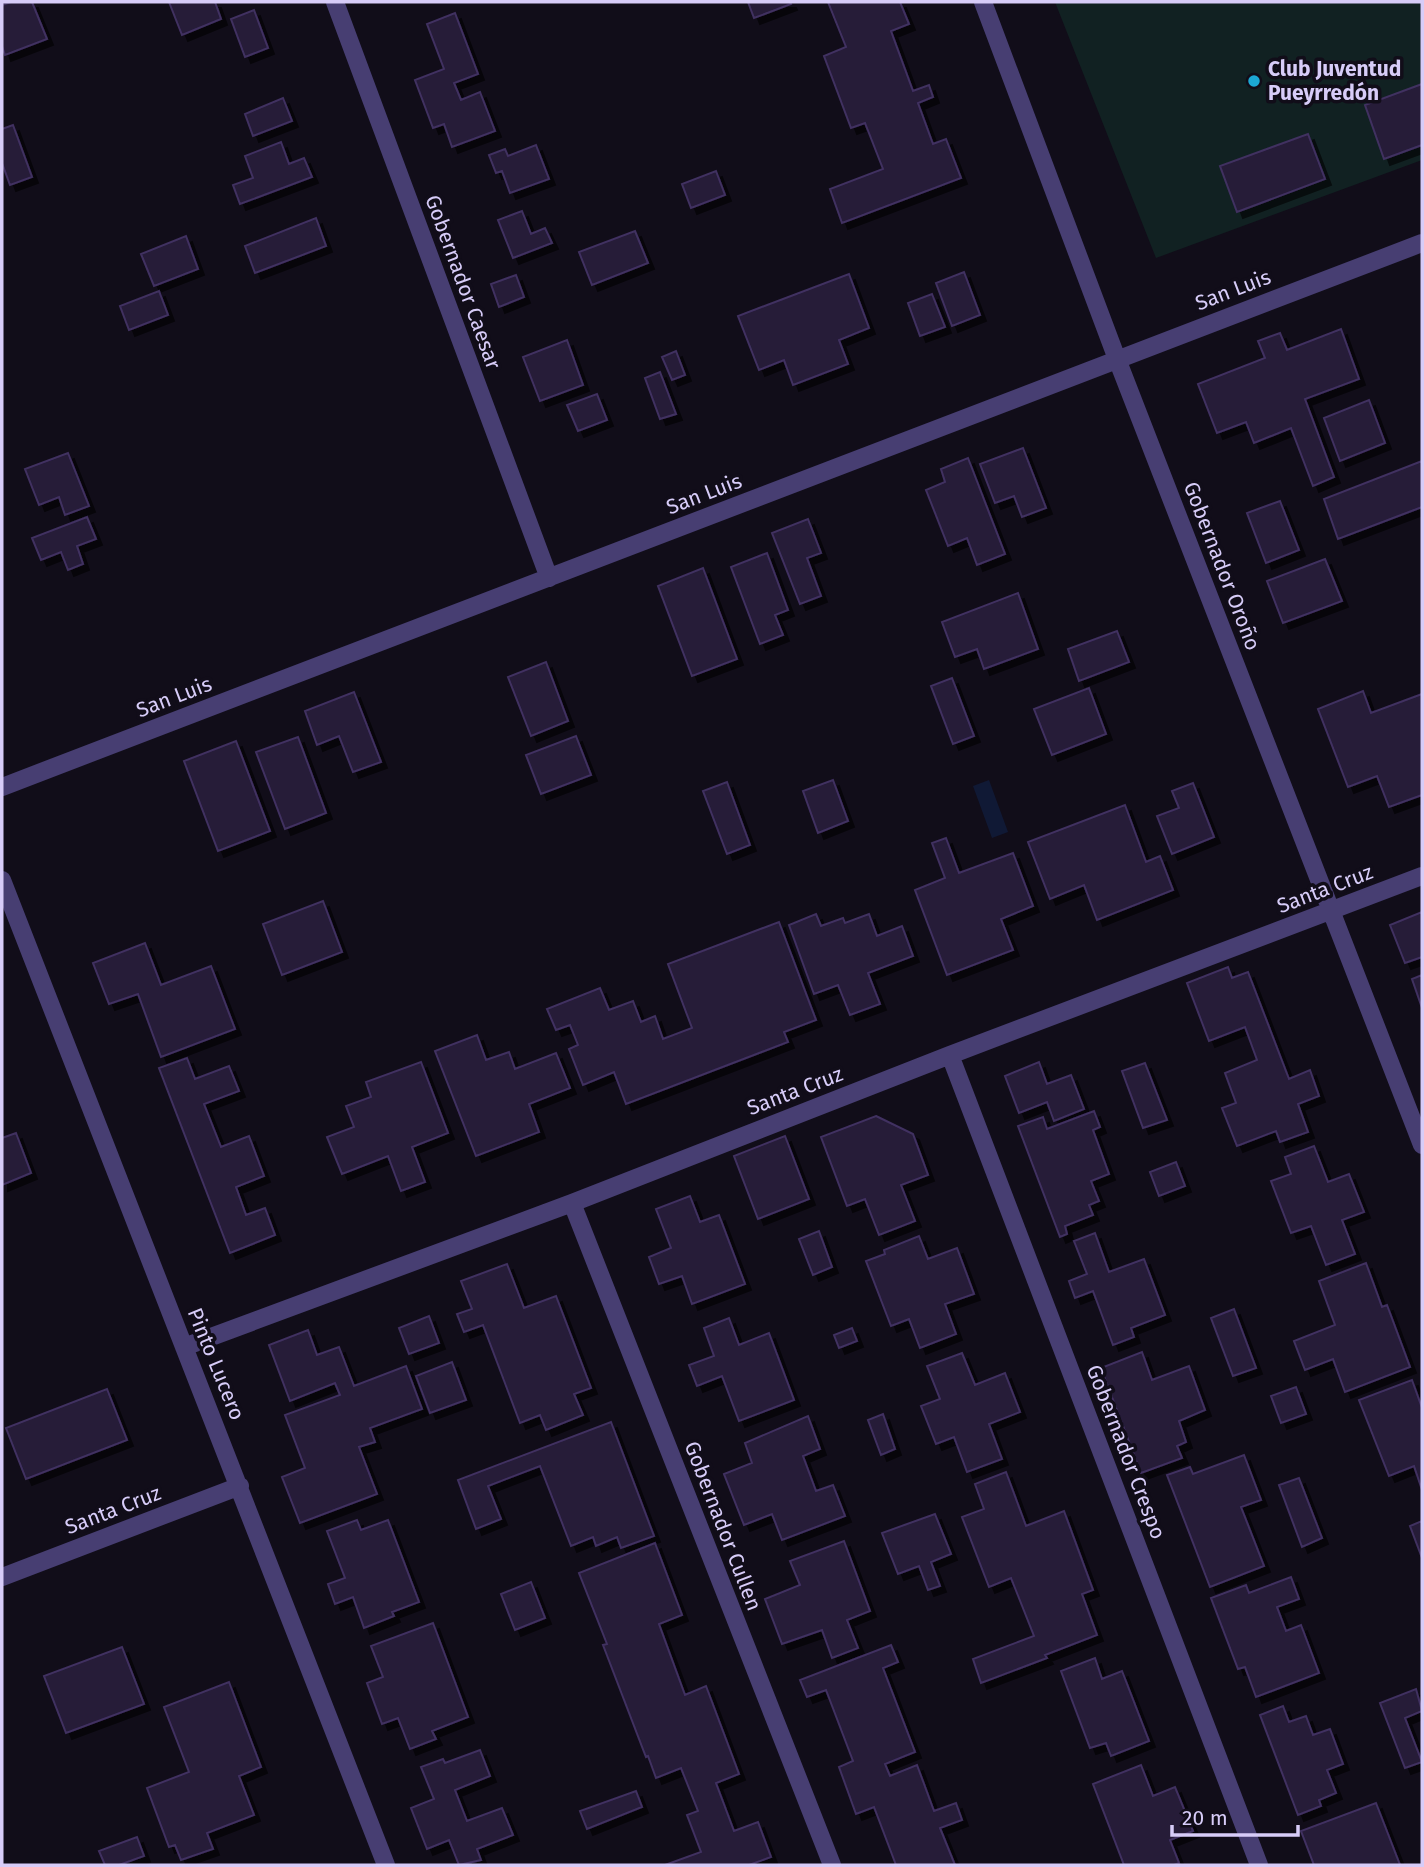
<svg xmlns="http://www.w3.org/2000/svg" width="1424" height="1867" viewBox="0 0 1424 1867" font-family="'Fira Sans',sans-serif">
	<defs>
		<filter id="shadow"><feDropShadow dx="6" dy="6" stdDeviation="0" flood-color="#0009"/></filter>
	</defs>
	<rect width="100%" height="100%" fill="#110d19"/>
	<!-- green -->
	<path fill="#112122" d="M 1055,2 L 1422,2 L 1422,160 L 1156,258 Z"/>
	<!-- water -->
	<path fill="#101935" d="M 989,780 L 1008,832 L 992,838 L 973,786 Z"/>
	<!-- building -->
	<path fill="#251b38" stroke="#413061" stroke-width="2" filter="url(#shadow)" d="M 11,2 L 32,2 L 47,39 L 5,55 L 2,46 L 2,5 Z
		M 169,2 L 215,2 L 221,19 L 182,35 Z
		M 748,2 L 790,2 L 791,4 L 754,18 Z
		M 828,2 L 900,2 L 909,24 L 891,31 L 913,91 L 929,85 L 933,97 L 918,103 L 933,144 L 946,139 L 961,178 L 842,223 L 830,189 L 883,169 L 865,123 L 851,128 L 824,56 L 846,47 Z
		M 254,10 L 268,48 L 245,57 L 231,19 Z
		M 455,13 L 478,74 L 454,83 L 461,100 L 480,92 L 495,131 L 452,147 L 444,124 L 433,128 L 415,80 L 444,69 L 427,24 Z
		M 1422,84 L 1422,145 L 1384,159 L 1365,105 Z
		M 283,98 L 292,121 L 253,136 L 245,114 Z
		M 13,125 L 32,177 L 10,185 L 2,163 L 2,129 Z
		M 1308,134 L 1325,179 L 1237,212 L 1220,166 Z
		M 281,142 L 289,164 L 304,158 L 312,177 L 240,204 L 233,185 L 253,178 L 245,156 Z
		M 536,145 L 549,179 L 510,193 L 502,171 L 496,173 L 489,155 L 505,149 L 508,156 Z
		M 716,171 L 725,195 L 691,208 L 682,184 Z
		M 522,211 L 531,234 L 545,228 L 552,243 L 513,258 L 498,220 Z
		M 316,218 L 326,246 L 255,273 L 245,246 Z
		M 635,231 L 648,263 L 592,285 L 579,252 Z
		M 186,236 L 198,269 L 154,286 L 141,254 Z
		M 964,272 L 980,315 L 952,326 L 936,283 Z
		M 849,274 L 869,328 L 839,340 L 848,364 L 793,385 L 784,360 L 759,370 L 738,316 Z
		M 516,275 L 524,297 L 499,307 L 491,284 Z
		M 159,291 L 168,315 L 129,330 L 120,306 Z
		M 932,294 L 945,327 L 920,336 L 908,303 Z
		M 1341,329 L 1359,379 L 1305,399 L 1334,477 L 1313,486 L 1291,428 L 1254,443 L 1246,422 L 1217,433 L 1198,384 L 1265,358 L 1258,341 L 1280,333 L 1287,350 Z
		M 567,340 L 583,385 L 540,401 L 523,357 Z
		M 676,351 L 685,375 L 672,380 L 662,357 Z
		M 660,372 L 676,414 L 660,419 L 645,378 Z
		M 597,394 L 607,420 L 578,431 L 567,405 Z
		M 1369,400 L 1385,443 L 1340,461 L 1324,418 Z
		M 1023,448 L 1046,508 L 1022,517 L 1014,496 L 995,503 L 980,464 Z
		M 68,453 L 89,506 L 65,515 L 59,497 L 39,505 L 25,469 Z
		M 968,458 L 1005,554 L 977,565 L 967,538 L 948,546 L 926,490 L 945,482 L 941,469 Z
		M 1422,461 L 1422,507 L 1338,539 L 1324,499 Z
		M 1280,501 L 1299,550 L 1266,563 L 1247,513 Z
		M 87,517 L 96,539 L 77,546 L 83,564 L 68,570 L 61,552 L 41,560 L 32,538 Z
		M 808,519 L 821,553 L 807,558 L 821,596 L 800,604 L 772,533 Z
		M 767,553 L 788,610 L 775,615 L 783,635 L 760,644 L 731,567 Z
		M 1325,559 L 1342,601 L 1283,623 L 1267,581 Z
		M 703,568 L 737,659 L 692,676 L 658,586 Z
		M 1018,593 L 1038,649 L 984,669 L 977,649 L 955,657 L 942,622 Z
		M 1117,631 L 1129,662 L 1079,681 L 1068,649 Z
		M 546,662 L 568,721 L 531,736 L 508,677 Z
		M 952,678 L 974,736 L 953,744 L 931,686 Z
		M 1089,688 L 1106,734 L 1052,755 L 1034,709 Z
		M 1363,691 L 1371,713 L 1422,694 L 1422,795 L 1389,807 L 1377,776 L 1348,787 L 1318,709 Z
		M 354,692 L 381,762 L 353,772 L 339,736 L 317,745 L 305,711 Z
		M 576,736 L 591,775 L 541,794 L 526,755 Z
		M 298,737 L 326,813 L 285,829 L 256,752 Z
		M 236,741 L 270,831 L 218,851 L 184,761 Z
		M 833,780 L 848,821 L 818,833 L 803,791 Z
		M 727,782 L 750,845 L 727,854 L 703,791 Z
		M 1193,783 L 1214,837 L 1172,854 L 1157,816 L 1179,808 L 1172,791 Z
		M 1125,805 L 1146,862 L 1160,856 L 1173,890 L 1097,920 L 1084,885 L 1050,899 L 1028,842 Z
		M 946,838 L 959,873 L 1013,853 L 1033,906 L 1001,919 L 1013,950 L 947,975 L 915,890 L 945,878 L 932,843 Z
		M 323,901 L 342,952 L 282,975 L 263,924 Z
		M 1422,912 L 1422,957 L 1405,963 L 1390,925 Z
		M 816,914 L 821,926 L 843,918 L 845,923 L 869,914 L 877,936 L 902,926 L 913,956 L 868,973 L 880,1004 L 850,1015 L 838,985 L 814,994 L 789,925 Z
		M 779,922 L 816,1020 L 784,1032 L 788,1042 L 626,1104 L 614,1072 L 583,1085 L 569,1049 L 578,1045 L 570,1025 L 556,1030 L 547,1009 L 600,988 L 609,1010 L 633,1001 L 641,1022 L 655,1016 L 663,1039 L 692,1028 L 668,964 Z
		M 145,943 L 161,985 L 211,966 L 235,1029 L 161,1057 L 138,994 L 109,1004 L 93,963 Z
		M 1228,967 L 1232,978 L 1248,972 L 1289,1079 L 1310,1070 L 1319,1096 L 1298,1104 L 1308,1132 L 1280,1142 L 1276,1131 L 1237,1146 L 1222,1108 L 1236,1103 L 1225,1073 L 1257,1060 L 1245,1027 L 1209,1041 L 1187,983 Z
		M 1422,975 L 1422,1008 L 1412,979 Z
		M 477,1035 L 486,1060 L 509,1052 L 515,1069 L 556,1053 L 570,1088 L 529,1104 L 539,1132 L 476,1156 L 435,1051 Z
		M 187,1058 L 195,1079 L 229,1066 L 239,1091 L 204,1104 L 221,1147 L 249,1136 L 264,1176 L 236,1187 L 246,1215 L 265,1208 L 275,1235 L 230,1253 L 159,1068 Z
		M 421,1062 L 448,1133 L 412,1147 L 425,1182 L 401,1191 L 388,1156 L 342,1174 L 327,1137 L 354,1127 L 346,1106 L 371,1097 L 366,1082 Z
		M 1039,1062 L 1047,1084 L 1071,1075 L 1084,1109 L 1054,1121 L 1047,1102 L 1019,1113 L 1005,1076 Z
		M 1145,1063 L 1167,1120 L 1143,1128 L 1122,1071 Z
		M 1094,1111 L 1100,1127 L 1093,1130 L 1109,1174 L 1091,1181 L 1099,1201 L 1089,1205 L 1093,1215 L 1065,1226 L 1067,1234 L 1060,1237 L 1018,1126 L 1043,1117 L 1047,1129 Z
		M 876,1116 L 913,1134 L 928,1175 L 901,1185 L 915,1221 L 879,1235 L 865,1199 L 847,1206 L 821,1137 Z
		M 16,1133 L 31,1173 L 2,1185 L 2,1138 Z
		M 785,1136 L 809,1199 L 758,1219 L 734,1156 Z
		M 1314,1146 L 1328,1182 L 1349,1174 L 1364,1212 L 1342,1220 L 1355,1254 L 1326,1265 L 1311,1226 L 1291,1233 L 1271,1181 L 1291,1174 L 1285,1157 Z
		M 1176,1162 L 1185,1186 L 1159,1196 L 1150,1172 Z
		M 690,1196 L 700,1222 L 719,1215 L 745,1284 L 692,1304 L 682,1276 L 659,1284 L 649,1257 L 671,1248 L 656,1209 Z
		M 819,1231 L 832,1267 L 813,1275 L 799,1239 Z
		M 1095,1233 L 1109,1272 L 1144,1259 L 1165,1315 L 1131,1328 L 1134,1337 L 1113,1345 L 1093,1291 L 1075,1298 L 1069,1281 L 1087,1274 L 1074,1241 Z
		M 919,1236 L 928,1259 L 957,1248 L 974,1294 L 945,1304 L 956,1334 L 920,1348 L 909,1319 L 891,1326 L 866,1261 L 885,1254 L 884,1250 Z
		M 1366,1263 L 1382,1307 L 1387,1305 L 1410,1367 L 1345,1392 L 1333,1359 L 1305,1370 L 1294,1341 L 1335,1325 L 1319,1281 Z
		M 507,1264 L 524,1308 L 556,1296 L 591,1388 L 574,1394 L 583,1415 L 546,1430 L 540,1415 L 520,1423 L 483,1325 L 464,1332 L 457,1314 L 472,1309 L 461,1281 Z
		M 1234,1309 L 1256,1368 L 1233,1376 L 1211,1318 Z
		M 429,1316 L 439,1343 L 409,1354 L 399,1328 Z
		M 729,1318 L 739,1345 L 769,1333 L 794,1400 L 739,1421 L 722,1376 L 697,1386 L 689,1365 L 714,1356 L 704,1328 Z
		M 852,1328 L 857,1341 L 839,1348 L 834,1335 Z
		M 308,1330 L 317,1355 L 339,1347 L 354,1386 L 406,1366 L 422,1409 L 370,1428 L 375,1442 L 359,1447 L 377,1494 L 300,1523 L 282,1477 L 305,1468 L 285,1415 L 340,1395 L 335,1383 L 290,1401 L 269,1345 Z
		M 1142,1352 L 1152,1380 L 1189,1366 L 1205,1410 L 1179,1421 L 1186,1442 L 1177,1446 L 1182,1458 L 1141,1473 L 1101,1368 Z
		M 962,1353 L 975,1385 L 1005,1373 L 1020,1412 L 989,1424 L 1002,1459 L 967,1472 L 954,1437 L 936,1444 L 921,1406 L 940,1399 L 927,1366 Z
		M 452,1362 L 466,1400 L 430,1413 L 416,1376 Z
		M 1412,1380 L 1422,1408 L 1422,1490 L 1414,1466 L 1389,1476 L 1359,1400 Z
		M 1296,1387 L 1306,1414 L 1281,1423 L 1271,1396 Z
		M 107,1389 L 127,1440 L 26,1479 L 6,1428 Z
		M 883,1414 L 895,1449 L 881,1455 L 868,1420 Z
		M 808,1416 L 820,1449 L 803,1456 L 816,1491 L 833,1485 L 845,1516 L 782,1540 L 772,1514 L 744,1525 L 724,1474 L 752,1463 L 745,1443 Z
		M 611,1422 L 654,1536 L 621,1548 L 617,1537 L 596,1546 L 593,1537 L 571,1546 L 540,1466 L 488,1486 L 501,1519 L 476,1529 L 458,1480 Z
		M 1244,1455 L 1261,1500 L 1241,1507 L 1264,1566 L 1210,1587 L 1167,1475 L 1190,1467 L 1193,1474 Z
		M 1006,1472 L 1026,1526 L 1064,1511 L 1093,1590 L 1082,1594 L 1097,1635 L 1045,1655 L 1047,1658 L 981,1683 L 973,1659 L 1034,1636 L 1011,1578 L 989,1587 L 962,1517 L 984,1509 L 975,1484 Z
		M 1299,1478 L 1322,1538 L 1302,1547 L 1279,1485 Z
		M 935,1514 L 951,1554 L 931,1562 L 940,1586 L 928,1590 L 919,1566 L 898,1574 L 882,1533 Z
		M 357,1520 L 361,1530 L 388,1520 L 419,1602 L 392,1612 L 394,1616 L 364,1628 L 353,1597 L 335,1604 L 328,1584 L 345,1578 L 327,1531 Z
		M 1422,1521 L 1422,1558 L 1410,1526 Z
		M 844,1541 L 870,1611 L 847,1620 L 858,1648 L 832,1658 L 822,1630 L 782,1644 L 765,1599 L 800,1585 L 790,1561 Z
		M 655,1543 L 682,1615 L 659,1624 L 685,1695 L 706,1686 L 739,1774 L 716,1783 L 734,1831 L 758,1822 L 771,1857 L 749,1865 L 665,1865 L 701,1852 L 687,1815 L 698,1811 L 681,1768 L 656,1778 L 648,1756 L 646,1757 L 603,1645 L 607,1644 L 579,1573 Z
		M 1291,1577 L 1299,1599 L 1277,1607 L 1286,1631 L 1301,1625 L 1319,1673 L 1256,1697 L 1245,1667 L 1238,1669 L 1211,1598 L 1246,1585 L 1249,1593 Z
		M 531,1582 L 545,1618 L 515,1630 L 501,1594 Z
		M 433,1623 L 468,1717 L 432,1731 L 436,1739 L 410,1749 L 398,1718 L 382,1724 L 367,1683 L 383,1677 L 371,1646 Z
		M 891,1645 L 898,1662 L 883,1668 L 915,1752 L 885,1764 L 890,1776 L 917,1765 L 934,1811 L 956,1803 L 962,1820 L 940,1828 L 955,1865 L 896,1865 L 874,1807 L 856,1814 L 839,1767 L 853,1761 L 826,1690 L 807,1697 L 800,1680 Z
		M 122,1647 L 144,1704 L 66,1733 L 44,1676 Z
		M 1095,1658 L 1102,1679 L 1122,1671 L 1149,1741 L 1111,1756 L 1106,1743 L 1090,1748 L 1061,1671 Z
		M 229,1682 L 261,1767 L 239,1776 L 254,1815 L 207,1833 L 213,1849 L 181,1860 L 175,1845 L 169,1847 L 147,1788 L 189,1772 L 164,1707 Z
		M 1416,1689 L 1422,1711 L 1405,1718 L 1422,1762 L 1405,1768 L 1380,1703 Z
		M 1283,1706 L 1289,1722 L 1306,1716 L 1313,1735 L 1330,1729 L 1343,1764 L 1327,1770 L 1336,1793 L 1319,1800 L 1321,1806 L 1298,1815 L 1260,1715 Z
		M 480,1750 L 490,1776 L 455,1790 L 467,1821 L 502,1808 L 513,1835 L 477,1849 L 481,1860 L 459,1865 L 449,1840 L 427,1849 L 411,1808 L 434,1799 L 421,1767 L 443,1759 L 445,1763 Z
		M 1141,1765 L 1153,1796 L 1175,1787 L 1193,1831 L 1170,1840 L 1179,1863 L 1174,1865 L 1124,1865 L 1093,1784 Z
		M 636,1791 L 642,1807 L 587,1829 L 580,1811 Z
		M 1376,1803 L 1400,1865 L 1314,1865 L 1301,1831 Z
		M 137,1837 L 144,1856 L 119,1865 L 105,1865 L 99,1851 Z"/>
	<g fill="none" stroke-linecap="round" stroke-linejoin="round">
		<!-- minor -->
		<path stroke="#473e72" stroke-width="18" d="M 335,2 L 549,578
			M 983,2 L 1117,359 L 1422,1145
			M 2,787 L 1422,243
			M 2,880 L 386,1865
			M 950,1055 L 1259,1865
			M 572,1203 L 832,1865
			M 184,1347 L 572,1203 L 950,1055 L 1422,876
			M 2,1577 L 240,1486"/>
	</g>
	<!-- markers -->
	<circle fill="#1ca8d4" stroke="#110d19" stroke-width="2.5" cx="1254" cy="81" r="7"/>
	<g text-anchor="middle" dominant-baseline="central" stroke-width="7" stroke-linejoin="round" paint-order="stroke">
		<!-- poi labels -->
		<g font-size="21" font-weight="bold" fill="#d7ccf8" stroke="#110d19" text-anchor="start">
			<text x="1268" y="69">Club Juventud<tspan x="1268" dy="24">Pueyrredón</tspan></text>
		</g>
		<!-- street labels -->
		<g font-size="21" fill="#d7ccf8" stroke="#110d19">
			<text transform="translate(463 282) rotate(70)">Gobernador Caesar</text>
			<text transform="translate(1233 290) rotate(-21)">San Luis</text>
			<text transform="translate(704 494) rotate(-21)">San Luis</text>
			<text transform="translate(1222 566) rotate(69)">Gobernador Oroño</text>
			<text transform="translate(174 697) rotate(-21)">San Luis</text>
			<text transform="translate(1325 889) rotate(-21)">Santa Cruz</text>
			<text transform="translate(795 1091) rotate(-21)">Santa Cruz</text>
			<text transform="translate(216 1364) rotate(68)">Pinto Lucero</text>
			<text transform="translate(1126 1452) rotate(69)">Gobernador Crespo</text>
			<text transform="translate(113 1510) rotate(-21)">Santa Cruz</text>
			<text transform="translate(723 1526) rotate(69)">Gobernador Cullen</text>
		</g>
	</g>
	<!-- border -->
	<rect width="1424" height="1867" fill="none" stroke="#d7ccf8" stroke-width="7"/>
	<!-- scale -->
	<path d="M1172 1825v10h126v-10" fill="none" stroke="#d7ccf8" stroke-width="3.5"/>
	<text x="1182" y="1825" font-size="21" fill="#d7ccf8" stroke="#110d19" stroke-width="5" paint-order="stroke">20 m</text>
</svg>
